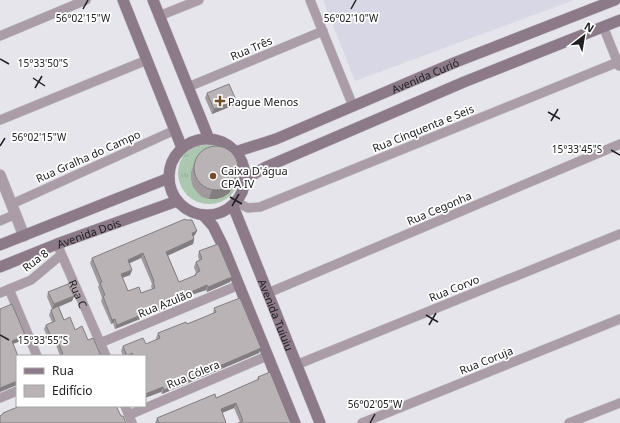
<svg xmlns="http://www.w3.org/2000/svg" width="620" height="423" viewBox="0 0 620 423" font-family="'Noto Sans',sans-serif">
	<defs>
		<pattern id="grass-tufts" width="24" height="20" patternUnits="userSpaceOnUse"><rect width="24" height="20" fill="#acc7af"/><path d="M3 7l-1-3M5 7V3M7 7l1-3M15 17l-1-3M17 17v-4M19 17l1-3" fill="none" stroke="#94ab96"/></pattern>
	</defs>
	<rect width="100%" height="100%" fill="#e6e5ec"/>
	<!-- built -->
	<path fill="#d8d7e5" d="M 323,0 L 574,0 L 355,81 Z"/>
	<!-- grass -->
	<path fill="url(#grass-tufts)" d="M178 173a31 31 0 1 1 62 0a31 31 0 1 1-62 0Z"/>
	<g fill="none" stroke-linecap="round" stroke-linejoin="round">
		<defs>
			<g id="minor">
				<path d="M 310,0 L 353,106"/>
				<path d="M 159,16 L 199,0"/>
				<path d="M 603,26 L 619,66"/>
				<path d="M 0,36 L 86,0"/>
				<path d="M 188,87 L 323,31"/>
				<path d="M 0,120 L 147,60"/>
				<path d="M 236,202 L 248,208 L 260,207 L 618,62"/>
				<path d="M 12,204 L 175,130"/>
				<path d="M 0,221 L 16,214"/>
				<path id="s1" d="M 57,244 L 106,356"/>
				<path d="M 9,289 L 37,356"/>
				<path d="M 0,293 L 31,280 L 61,255"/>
				<path d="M 268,293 L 620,144"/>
				<path d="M 100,343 L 239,285"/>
				<path d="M 296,365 L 620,234"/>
				<path d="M 0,398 L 17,391"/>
				<path d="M 125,406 L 132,423"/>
				<path d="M 129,415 L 267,356"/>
				<path d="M 362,423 L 620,319"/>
				<path d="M 569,423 L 620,403"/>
			</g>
			<path id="tertiary" d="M 0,175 L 24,236"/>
			<g id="secondary">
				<path d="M 123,0 L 182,148"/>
				<path d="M 153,0 L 209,139"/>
				<circle cx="207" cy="177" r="38"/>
				<path id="s2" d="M 235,152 L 276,139 L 456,62 L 615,0"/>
				<path d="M 245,179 L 266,167 L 464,82 L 620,20"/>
				<path id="s3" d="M 233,206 L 320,423"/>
				<path d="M 203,215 L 213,226 L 223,246 L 295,423"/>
				<path d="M 0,245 L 169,178"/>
				<path id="s4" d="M 0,267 L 57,244 L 177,201"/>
			</g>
		</defs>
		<!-- minor casing -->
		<use href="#minor" stroke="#c2c2c8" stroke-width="10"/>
		<!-- tertiary casing -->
		<use href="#tertiary" stroke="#c2c2c8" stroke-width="12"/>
		<!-- secondary casing -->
		<use href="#secondary" stroke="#c2c2c8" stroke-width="12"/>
		<!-- minor -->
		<use href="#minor" stroke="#aa9da7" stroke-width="9"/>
		<!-- tertiary -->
		<use href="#tertiary" stroke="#aa9da7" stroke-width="11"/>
		<!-- secondary -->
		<use href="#secondary" stroke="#8c7a89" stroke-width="11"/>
	</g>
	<!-- wall -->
	<path fill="#a09a9d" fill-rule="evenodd" d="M 207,93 L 236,100 L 234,105 L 212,114 L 205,98 Z
		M 195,162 L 233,187 L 229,193 L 223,197 L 216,199 L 209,199 L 202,197 L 197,192 L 193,187 L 191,179 L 191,172 Z
		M 195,235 L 193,236 L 194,239 L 193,244 L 168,255 L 179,282 L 194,276 L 196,273 L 194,267 L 196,262 L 199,260 L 198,256 L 199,251 L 232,277 L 230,282 L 207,292 L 206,290 L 191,295 L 190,299 L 115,329 L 113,323 L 111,324 L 101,301 L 102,298 L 98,287 L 99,285 L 90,263 L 92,258 ZM 141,258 L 152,284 L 151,286 L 152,289 L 141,293 L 128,291 L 122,278 L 130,275 L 132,270 L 129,263 Z
		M 48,292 L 74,296 L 72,301 L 59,307 L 64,320 L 75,330 L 88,340 L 60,356 L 55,342 L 50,344 L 44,329 L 46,325 L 52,322 L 49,315 L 51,310 L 52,309 L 47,297 Z
		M 214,308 L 259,353 L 162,394 L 145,356 L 123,356 L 121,351 L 123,346 L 146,344 L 157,340 L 156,338 L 158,333 L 187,324 L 213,314 Z
		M 258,377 L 290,421 L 240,422 L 234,408 L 222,413 L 226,423 L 155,423 L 157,418 L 216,398 L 257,380 Z"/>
	<!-- shaded-wall -->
	<path fill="#827d7f" d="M 236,100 L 234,105 L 212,114 L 214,109 Z
		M 236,178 L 233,187 L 229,193 L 223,197 L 216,199 L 209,199 L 212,190 Z
		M 197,231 L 195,235 L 190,238 L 192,233 Z
		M 194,239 L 193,244 L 165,257 L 166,252 Z
		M 143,253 L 141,258 L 126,265 L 128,260 Z
		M 132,270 L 130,275 L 119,279 L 121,274 Z
		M 232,277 L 230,282 L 207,292 L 208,287 Z
		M 207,285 L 206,290 L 191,295 L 190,299 L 115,329 L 117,325 L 191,292 Z
		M 74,296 L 72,301 L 52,309 L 54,304 Z
		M 115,319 L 113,323 L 111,324 L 112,320 Z
		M 25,335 L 24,340 L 10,345 L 12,341 Z
		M 56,337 L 55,342 L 50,344 L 52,339 Z
		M 261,348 L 259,353 L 162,394 L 164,390 Z
		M 17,381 L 17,385 L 0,392 L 0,388 Z
		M 163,387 L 161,392 L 145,398 L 145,394 Z
		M 236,403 L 234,408 L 219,414 L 221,409 Z"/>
	<!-- building -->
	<path fill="#bab3b6" stroke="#827d7f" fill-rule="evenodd" d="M 229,84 L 236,100 L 214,109 L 207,93 Z
		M194 168a22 22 0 1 1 44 0a22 22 0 1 1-44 0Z
		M 185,219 L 186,220 L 192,220 L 197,231 L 192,233 L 194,239 L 166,252 L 179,282 L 196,275 L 196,273 L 200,271 L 196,262 L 202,259 L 199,251 L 218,244 L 232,277 L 208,287 L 207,285 L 191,292 L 192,294 L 117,325 L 115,319 L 112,320 L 103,296 L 105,295 L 100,283 L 102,282 L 92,258 ZM 143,253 L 154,281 L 153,281 L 155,288 L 141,293 L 139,287 L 128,291 L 121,274 L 132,270 L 128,260 Z
		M 68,284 L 74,296 L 54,304 L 48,292 Z
		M 240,298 L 261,348 L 164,390 L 163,387 L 145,394 L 145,356 L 133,356 L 132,353 L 127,356 L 123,346 L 143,338 L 146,344 L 160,338 L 158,333 L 186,322 L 187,324 L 202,318 L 216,312 L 214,308 Z
		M 12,304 L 25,335 L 12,341 L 18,356 L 17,356 L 17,381 L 0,388 L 0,309 Z
		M 58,306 L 64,320 L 70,317 L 75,330 L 82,326 L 88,340 L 93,338 L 101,356 L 61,356 L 63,354 L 56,337 L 52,339 L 46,325 L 55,321 L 51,310 Z
		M 270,372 L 290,421 L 292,423 L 238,423 L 243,421 L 236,403 L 221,409 L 226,423 L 159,423 L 157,418 L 215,394 L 216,398 L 259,379 L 258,377 Z
		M 20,406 L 116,406 L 121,416 L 123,416 L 126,423 L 0,423 L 0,416 L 3,414 L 3,413 Z"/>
	<!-- ticks -->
	<path fill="none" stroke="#202023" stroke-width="1.5" d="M 83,9 L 88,0M 351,9 L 356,0M 0,59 L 9,64M 33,78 L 45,86M 35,88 L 42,76M 548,112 L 560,119M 551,121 L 558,109M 0,146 L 5,138M 611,150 L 620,155M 230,197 L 242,204M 232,206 L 239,194M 426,315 L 438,322M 429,325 L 436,313M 0,335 L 9,340M 370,423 L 375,414"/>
	<!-- markers -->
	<g fill="#734f29" stroke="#fff" stroke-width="1.5">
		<path d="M218 95h4v4h4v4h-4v4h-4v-4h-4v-4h4z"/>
		<circle cx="213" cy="176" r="4"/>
	</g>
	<g text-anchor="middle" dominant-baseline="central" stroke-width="3.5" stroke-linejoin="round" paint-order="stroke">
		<!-- street labels -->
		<g font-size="11" fill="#202023" stroke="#fff">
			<text transform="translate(251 48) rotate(-23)">Rua Três</text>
			<text stroke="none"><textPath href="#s2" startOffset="205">Avenida Curió</textPath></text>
			<text transform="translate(423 128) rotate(-22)">Rua Cinquenta e Seis</text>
			<text transform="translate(88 156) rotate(-24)">Rua Gralha do Campo</text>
			<text transform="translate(439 208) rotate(-23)">Rua Cegonha</text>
			<text stroke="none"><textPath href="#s4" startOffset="95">Avenida Dois</textPath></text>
			<text transform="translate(35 260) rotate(-37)">Rua 8</text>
			<text transform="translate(454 288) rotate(-22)">Rua Corvo</text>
			<text stroke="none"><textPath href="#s1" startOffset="54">Rua C</textPath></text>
			<text transform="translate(165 303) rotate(-22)">Rua Azulão</text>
			<text stroke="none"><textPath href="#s3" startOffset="117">Avenida Tuiuiu</textPath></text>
			<text transform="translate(486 360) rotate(-22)">Rua Coruja</text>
			<text transform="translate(193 374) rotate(-23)">Rua Cólera</text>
		</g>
		<!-- poi labels -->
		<g font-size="11" fill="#202023" stroke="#fff" text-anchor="start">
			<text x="228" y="101">Pague Menos</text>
			<text x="221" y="170">Caixa D'água<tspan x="221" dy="13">CPA IV</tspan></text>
		</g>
	</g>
	<g font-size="10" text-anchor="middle" fill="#202023" stroke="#fff" stroke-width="3.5" stroke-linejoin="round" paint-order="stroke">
		<text x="83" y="22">56°02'15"W</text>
		<text x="351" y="22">56°02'10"W</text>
		<text x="43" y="67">15°33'50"S</text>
		<text x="39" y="141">56°02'15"W</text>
		<text x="577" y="153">15°33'45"S</text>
		<text x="43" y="344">15°33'55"S</text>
		<text x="375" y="408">56°02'05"W</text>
	</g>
	<!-- legend -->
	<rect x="16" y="355" width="130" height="52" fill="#ffffff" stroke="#a6a6a7"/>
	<rect x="24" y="368" width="20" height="6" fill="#8c7a89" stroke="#a6a6a7"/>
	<text x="52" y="375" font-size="12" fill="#202023">Rua</text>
	<rect x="24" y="385" width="20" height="12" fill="#bab3b6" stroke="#a6a6a7"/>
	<text x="52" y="395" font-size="12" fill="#202023">Edifício</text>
	<!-- north arrow -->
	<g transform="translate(584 36) rotate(31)" stroke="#ffffff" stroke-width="3" paint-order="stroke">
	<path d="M0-3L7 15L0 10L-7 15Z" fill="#202023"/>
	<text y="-6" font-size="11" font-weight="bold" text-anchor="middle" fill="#202023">N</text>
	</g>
</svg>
